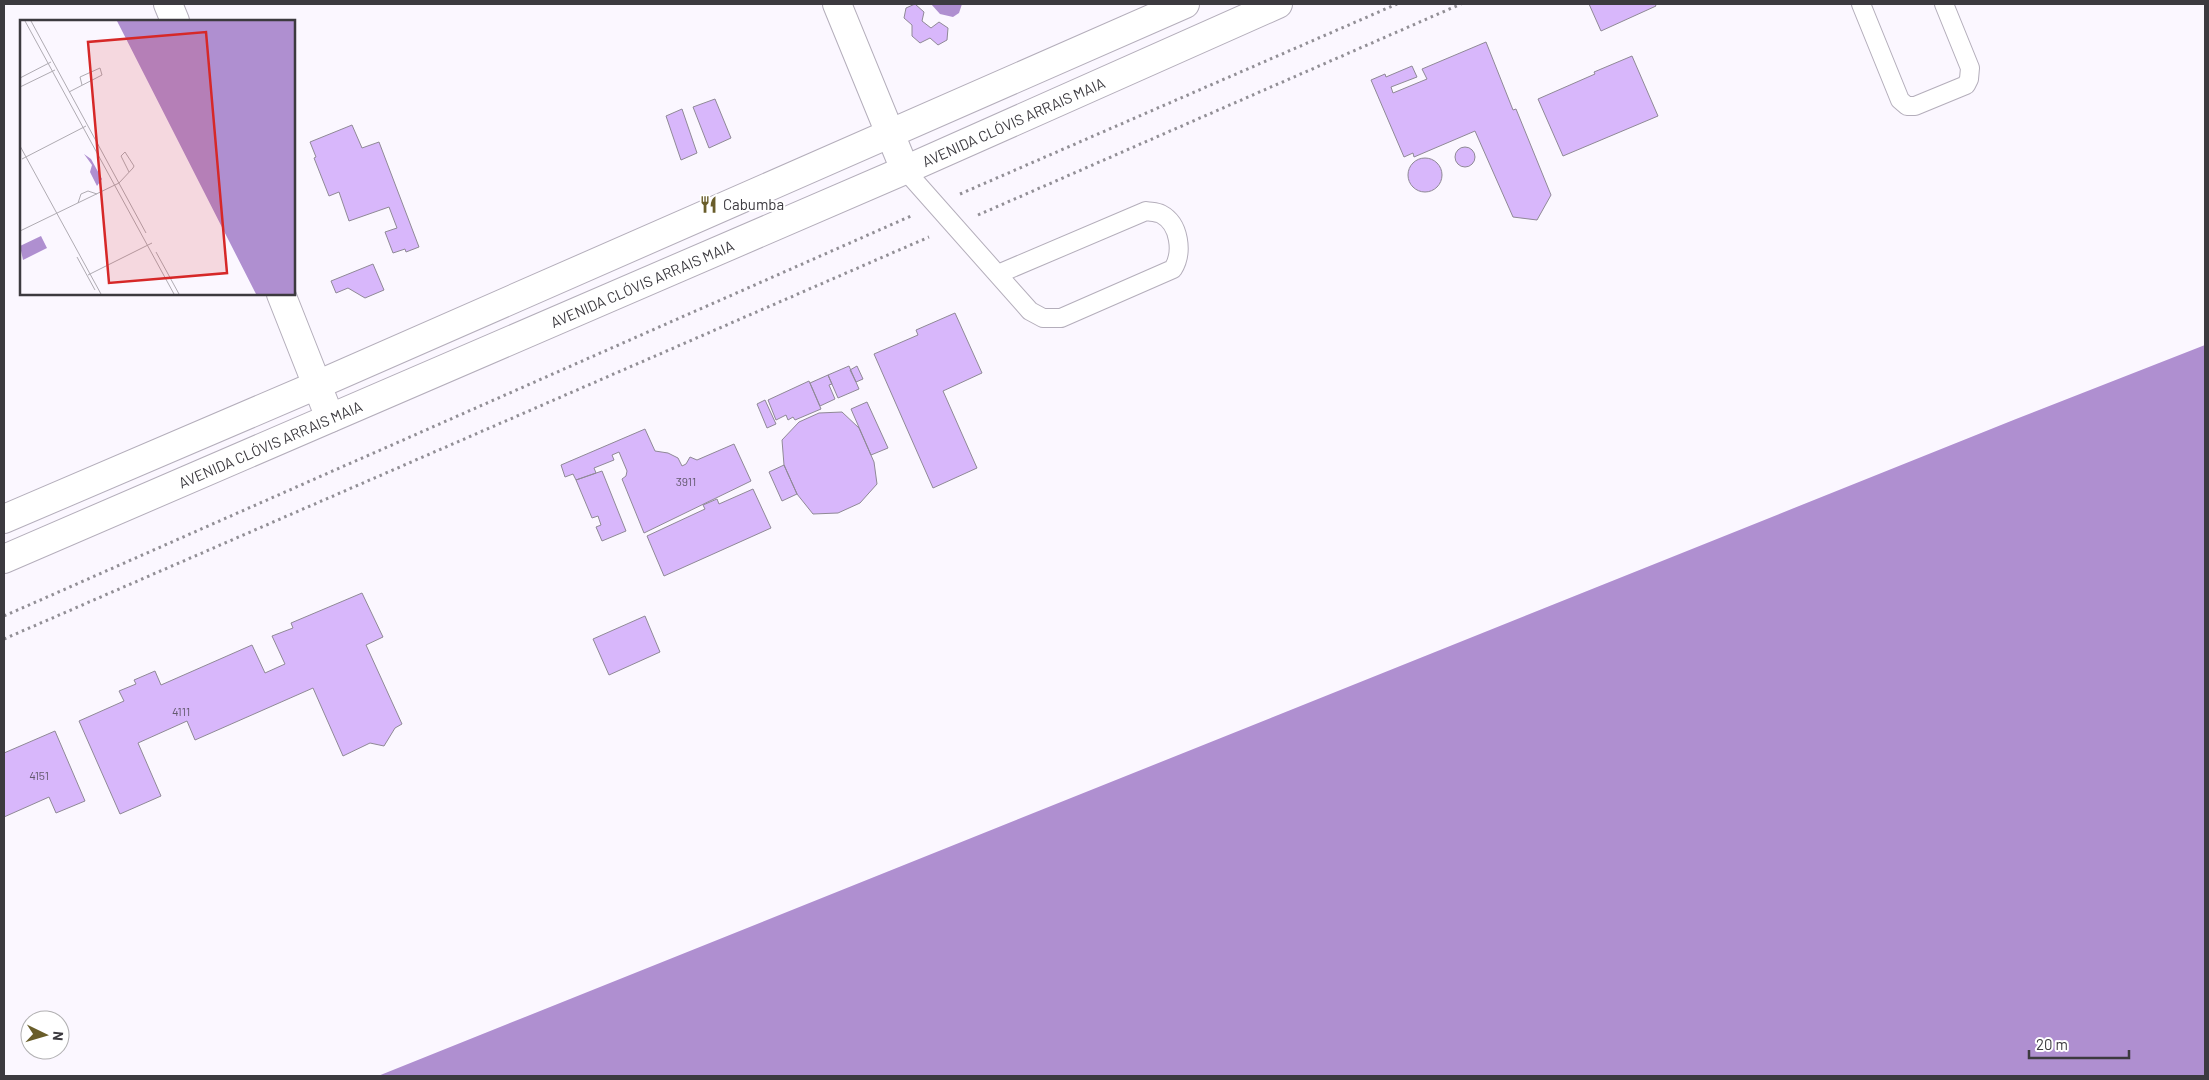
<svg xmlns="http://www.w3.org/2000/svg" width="2209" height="1080" viewBox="0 0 2209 1080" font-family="Barlow,sans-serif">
	<rect width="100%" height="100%" fill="#fbf7ff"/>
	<!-- water -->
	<path fill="#af8fd0" d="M 931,4 L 962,4 L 959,13 L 953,17 L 940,14 Z
		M 2205,345 L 2205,1076 L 378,1076 L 2016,419 Z"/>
	<!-- building -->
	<path fill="#d8b7fb" stroke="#8f8996" d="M 915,4 L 924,12 L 922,21 L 931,28 L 939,22 L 948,28 L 947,40 L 938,45 L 930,38 L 920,43 L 912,36 L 912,25 L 904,18 L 906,8 Z
		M 1589,4 L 1655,4 L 1656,6 L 1601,31 Z
		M 1486,42 L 1513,110 L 1516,109 L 1551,195 L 1537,220 L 1513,217 L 1475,131 L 1414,157 L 1413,153 L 1404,157 L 1371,80 L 1385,74 L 1386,77 L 1412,66 L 1417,77 L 1391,87 L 1393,93 L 1427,79 L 1422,69 Z
		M 1632,56 L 1658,116 L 1563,156 L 1538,99 L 1595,74 L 1594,72 Z
		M 715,99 L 731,138 L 709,148 L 693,107 Z
		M 682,109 L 697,153 L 681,160 L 666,116 Z
		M 352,125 L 362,148 L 379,142 L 419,247 L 406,252 L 405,249 L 393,253 L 385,232 L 397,228 L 389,207 L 349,221 L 339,192 L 329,196 L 314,158 L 316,157 L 310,142 Z
		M1455 157a10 10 0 1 1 20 0a10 10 0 1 1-20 0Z
		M1408 175a17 17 0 1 1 34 0a17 17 0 1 1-34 0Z
		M 373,264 L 384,290 L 365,298 L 348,288 L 336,293 L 331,281 Z
		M 955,313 L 982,373 L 943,391 L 977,468 L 933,488 L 874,354 L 918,335 L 916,330 Z
		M 849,366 L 859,389 L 838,398 L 828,375 Z
		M 857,366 L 863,379 L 856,382 L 850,370 Z
		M 828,375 L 832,384 L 829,385 L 835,399 L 820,406 L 810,383 Z
		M 809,381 L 821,409 L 795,420 L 793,417 L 788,420 L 786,415 L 776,420 L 768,400 Z
		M 765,400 L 776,424 L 767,428 L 757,404 Z
		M 867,402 L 888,448 L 871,455 L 851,409 Z
		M 842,412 L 859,428 L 874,462 L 877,484 L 860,503 L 838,513 L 813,514 L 797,494 L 784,465 L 782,440 L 799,422 L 819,413 Z
		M 645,429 L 655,451 L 668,453 L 678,458 L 682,466 L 686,464 L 690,457 L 697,460 L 734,444 L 751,481 L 644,533 L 622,479 L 626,476 L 627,471 L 619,452 L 612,455 L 614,460 L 594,468 L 596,473 L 576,480 L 573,474 L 565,477 L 561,465 Z
		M 784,465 L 797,494 L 782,501 L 769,472 Z
		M 602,471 L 626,531 L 602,541 L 596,527 L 601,525 L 598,516 L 592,518 L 576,480 Z
		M 753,489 L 771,528 L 664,576 L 647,536 L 705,509 L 703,505 L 717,499 L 719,504 Z
		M 362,593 L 383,637 L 366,645 L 402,724 L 395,728 L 384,746 L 370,743 L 343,756 L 313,688 L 195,740 L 187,721 L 138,743 L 161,796 L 120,814 L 79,721 L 124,701 L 119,691 L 136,684 L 134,680 L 155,671 L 161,685 L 252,645 L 265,673 L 285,664 L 272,636 L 293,628 L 291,623 Z
		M 645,616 L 660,652 L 609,675 L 593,639 Z
		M 55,731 L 85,801 L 56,813 L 49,797 L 4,817 L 4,753 Z"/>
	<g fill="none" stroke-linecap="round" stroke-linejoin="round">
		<defs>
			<path id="lane" d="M 1861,4 L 1900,100 L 1907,106 L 1915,106 L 1966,85 L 1969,79 L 1970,68 L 1944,4
				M 905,170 L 1030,311 L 1043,318 L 1061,318 L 1173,269 C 1183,253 1180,224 1161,214 C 1157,212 1151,212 1146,211 L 998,274"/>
			<path id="street" d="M 168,4 L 175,21
				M 837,4 L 905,170
				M 281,294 L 330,418"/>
			<g id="secondary">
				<path d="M 4,519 L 317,385 L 1185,4"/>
				<path id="s1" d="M 4,559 L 905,170 L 1278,4"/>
			</g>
		</defs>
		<!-- lane casing -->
		<use href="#lane" stroke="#b4aebb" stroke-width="20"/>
		<!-- street casing -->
		<use href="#street" stroke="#b4aebb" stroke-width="30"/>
		<!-- secondary casing -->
		<use href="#secondary" stroke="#b4aebb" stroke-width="30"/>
		<!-- path -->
		<path stroke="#928f96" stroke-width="3" stroke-dasharray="2.5 4" stroke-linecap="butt" d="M 960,194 L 1397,4
			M 978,215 L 1461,4
			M 4,616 L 911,216
			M 4,639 L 929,237"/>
		<!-- lane -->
		<use href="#lane" stroke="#fff" stroke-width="18"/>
		<!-- street -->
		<use href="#street" stroke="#fff" stroke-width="28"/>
		<!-- secondary -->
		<use href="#secondary" stroke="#fff" stroke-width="28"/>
	</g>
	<!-- icons -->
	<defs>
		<symbol id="restaurant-bare" viewBox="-9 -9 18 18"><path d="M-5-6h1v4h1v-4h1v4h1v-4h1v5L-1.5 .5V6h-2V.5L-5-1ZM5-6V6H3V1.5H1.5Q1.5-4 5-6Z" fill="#695d2a" stroke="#fff" stroke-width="2.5" paint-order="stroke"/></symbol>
	</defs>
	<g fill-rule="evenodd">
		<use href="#restaurant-bare" x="696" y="192" width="25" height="25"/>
	</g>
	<g text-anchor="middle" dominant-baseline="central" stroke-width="4" stroke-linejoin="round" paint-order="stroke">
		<!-- number labels -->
		<g font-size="12" fill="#63596e">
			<text x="686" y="481">3911</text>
			<text x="181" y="711">4111</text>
			<text x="39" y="775">4151</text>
		</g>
		<!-- street labels -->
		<g font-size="15" fill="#3c3a3f" stroke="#fff">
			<text stroke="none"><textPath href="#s1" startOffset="1100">AVENIDA CLÓVIS ARRAIS MAIA</textPath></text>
			<text stroke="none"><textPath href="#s1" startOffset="695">AVENIDA CLÓVIS ARRAIS MAIA</textPath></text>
			<text stroke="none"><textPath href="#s1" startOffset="290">AVENIDA CLÓVIS ARRAIS MAIA</textPath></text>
		</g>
		<!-- poi labels -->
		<g font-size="15" fill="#3c3a3f" stroke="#fff" text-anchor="start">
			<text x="723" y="204">Cabumba</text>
		</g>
	</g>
	<!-- overview -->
	<g transform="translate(20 20)">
		<rect width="275" height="275" fill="#fbf7ff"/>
		<path d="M 97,1 L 275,1 L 275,274 L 236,274 ZM 64,134 L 71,139 L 82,159 L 77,166 L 70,152 L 72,145 ZM 21,216 L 27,228 L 3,240 L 0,226 Z" fill="#af8fd0"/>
		<path fill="none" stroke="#afabb2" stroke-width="1" d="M 5,1 L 154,274M 11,1 L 126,213M 0,58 L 31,42M 0,67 L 35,50M 49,72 L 82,55 L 80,48 L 60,57 L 62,65M 0,126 L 81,274M 2,139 L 66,106M 58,183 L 61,174 L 68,171 L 77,174M 0,211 L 99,163 L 113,148 L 114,146 L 105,132 L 101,136 L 109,152M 136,232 L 159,274M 57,237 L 75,270M 68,255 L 132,223"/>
		<path fill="#d62828" fill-opacity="0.15" stroke="#d62828" stroke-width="2.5" d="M 186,12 L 207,253 L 89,263 L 68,22 Z"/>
		<rect width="275" height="275" fill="none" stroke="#3c3a3f" stroke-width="2.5"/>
	</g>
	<!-- border -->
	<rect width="2209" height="1080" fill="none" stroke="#3c3a3f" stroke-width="10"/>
	<!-- north arrow -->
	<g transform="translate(45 1035) rotate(95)"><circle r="24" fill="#ffffff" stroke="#b1b0b2"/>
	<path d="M0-4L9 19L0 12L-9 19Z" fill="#695d2a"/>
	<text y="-8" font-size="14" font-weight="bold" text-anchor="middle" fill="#3c3a3f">N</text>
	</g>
	<!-- scale -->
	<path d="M2029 1050v8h100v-8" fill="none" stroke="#3c3a3f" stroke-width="2.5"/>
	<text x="2036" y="1050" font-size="15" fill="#3c3a3f" stroke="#ffffff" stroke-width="4" paint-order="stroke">20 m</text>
</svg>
